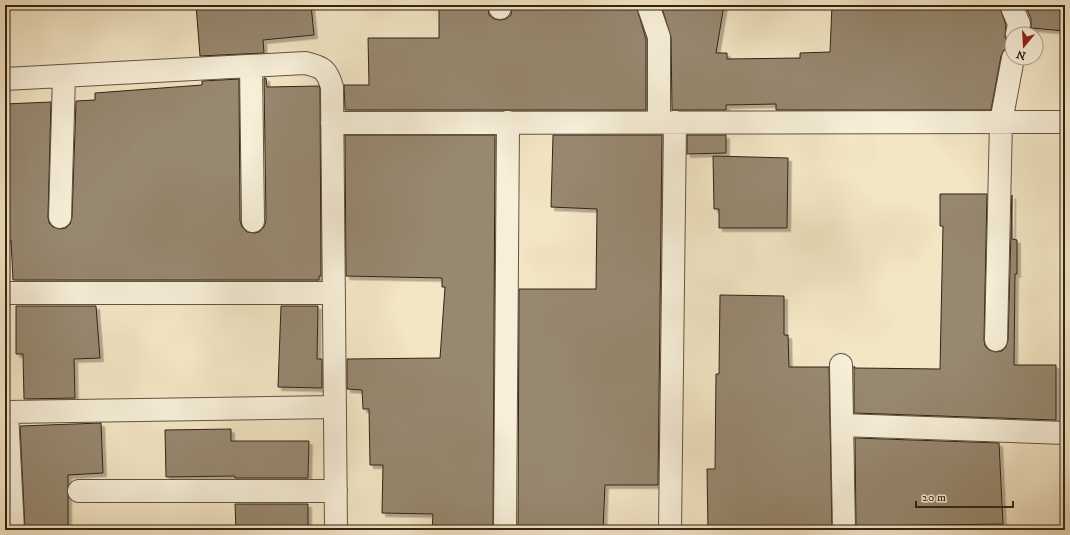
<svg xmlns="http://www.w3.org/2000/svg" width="1070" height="535" viewBox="0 0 1070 535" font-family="'IM FELL DW Pica',serif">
	<defs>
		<filter id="shadow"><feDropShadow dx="3.5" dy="3.5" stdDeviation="0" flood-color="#0004"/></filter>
	</defs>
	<rect width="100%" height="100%" fill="#f3e6c5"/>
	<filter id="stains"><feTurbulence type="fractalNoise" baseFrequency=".005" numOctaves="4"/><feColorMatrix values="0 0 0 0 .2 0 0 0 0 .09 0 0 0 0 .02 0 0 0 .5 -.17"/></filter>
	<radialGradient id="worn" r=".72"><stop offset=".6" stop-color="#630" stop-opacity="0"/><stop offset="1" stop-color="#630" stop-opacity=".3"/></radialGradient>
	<!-- building -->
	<path fill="#978870" stroke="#332314" filter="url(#shadow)" d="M 196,5 L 311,5 L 314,35 L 263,40 L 264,53 L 200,56 Z
		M 439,5 L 488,5 L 489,15 L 494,19 L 500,20 L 506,19 L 511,15 L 512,5 L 636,5 L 646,39 L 646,110 L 345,110 L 344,85 L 369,85 L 368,38 L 439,38 Z
		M 661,5 L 724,5 L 716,53 L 727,53 L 727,59 L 800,58 L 800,53 L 830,52 L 832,5 L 999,5 L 1006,25 L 1005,38 L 1012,46 L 1004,50 L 1001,56 L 991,110 L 776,110 L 776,104 L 726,105 L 726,110 L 672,110 L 671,37 Z
		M 1025,5 L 1065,5 L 1065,31 L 1031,28 L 1031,19 Z
		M 264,78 L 266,78 L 267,87 L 319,86 L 320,89 L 321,276 L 319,276 L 319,280 L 13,280 L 11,240 L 5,241 L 5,104 L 51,102 L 48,217 L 49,223 L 53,227 L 60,229 L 66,228 L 70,224 L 72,217 L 76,101 L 95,100 L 95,93 L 202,85 L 202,81 L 239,79 L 240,221 L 242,227 L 247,232 L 254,233 L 259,232 L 264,227 L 266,221 Z
		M 345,135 L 495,135 L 493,530 L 432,530 L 433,514 L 382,513 L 383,465 L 370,465 L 369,409 L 363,409 L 362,390 L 347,389 L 347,359 L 440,358 L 445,287 L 442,287 L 442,278 L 346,276 Z
		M 553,135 L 662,135 L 658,485 L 605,485 L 603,530 L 518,530 L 519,289 L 596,289 L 597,209 L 551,207 Z
		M 687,135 L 726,135 L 726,153 L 687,154 Z
		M 713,156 L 788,158 L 787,228 L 719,228 L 719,209 L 714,209 Z
		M 940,194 L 987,194 L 984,340 L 985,346 L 989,350 L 996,352 L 1002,351 L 1006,347 L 1008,340 L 1012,195 L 1012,239 L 1017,240 L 1017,274 L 1015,274 L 1014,365 L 1056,365 L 1056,420 L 854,413 L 854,366 L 855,368 L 940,369 L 943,226 L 940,226 Z
		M 720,295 L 784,296 L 784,335 L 788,335 L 789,367 L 829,367 L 832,530 L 708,530 L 707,469 L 715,469 L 716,374 L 719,374 Z
		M 16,306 L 96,306 L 100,358 L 74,359 L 75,398 L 24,399 L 23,354 L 16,354 Z
		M 281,306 L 318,306 L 317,359 L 322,359 L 322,388 L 278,387 Z
		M 101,423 L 103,473 L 68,475 L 68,530 L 25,530 L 20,426 Z
		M 231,429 L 231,441 L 309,441 L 308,478 L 235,478 L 235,476 L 166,477 L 165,430 Z
		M 855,438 L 999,443 L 1003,524 L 865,526 L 865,530 L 856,530 Z
		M 235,504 L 308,504 L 308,530 L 236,530 Z"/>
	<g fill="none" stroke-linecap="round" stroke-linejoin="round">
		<defs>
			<path id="minor" d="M 648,5 L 659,37 L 659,121
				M 1011,5 L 1019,24 L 1017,34
				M 500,8 L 500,5
				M 251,66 L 253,221
				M 5,79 L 305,63 C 323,67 327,70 332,87 L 336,530
				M 332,123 L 1065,122
				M 60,217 L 64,76
				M 5,293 L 334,293
				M 996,340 L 1001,122 L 1013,58
				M 841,365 L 844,530
				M 842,425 L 1065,433
				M 79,491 L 336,491
				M 13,530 L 7,412 L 335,407
				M 505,530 L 508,122
				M 670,530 L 675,122"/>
		</defs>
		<!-- minor casing -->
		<use href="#minor" stroke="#635440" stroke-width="24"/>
		<!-- minor -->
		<use href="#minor" stroke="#f7efd9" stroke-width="22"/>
	</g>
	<!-- margin -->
	<rect width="1070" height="535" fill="none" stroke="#f3e6c5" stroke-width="20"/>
	<rect x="6" y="6" width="1058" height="523" fill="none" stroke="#332314" stroke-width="2"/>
	<rect x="10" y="10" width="1050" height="515" fill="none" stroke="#332314"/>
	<!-- north arrow -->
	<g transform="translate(1024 46) rotate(198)"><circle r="19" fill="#f7efd9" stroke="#a99d8a"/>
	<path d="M0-3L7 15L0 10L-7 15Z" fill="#8f2418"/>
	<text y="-6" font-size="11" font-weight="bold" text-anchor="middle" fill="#332314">N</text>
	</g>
	<!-- scale -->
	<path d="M916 501v6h97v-6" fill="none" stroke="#332314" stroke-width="2"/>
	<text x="922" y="501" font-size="12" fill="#332314" stroke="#f7efd9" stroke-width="3" paint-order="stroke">20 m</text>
	<rect width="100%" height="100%" filter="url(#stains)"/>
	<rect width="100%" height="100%" fill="url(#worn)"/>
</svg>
